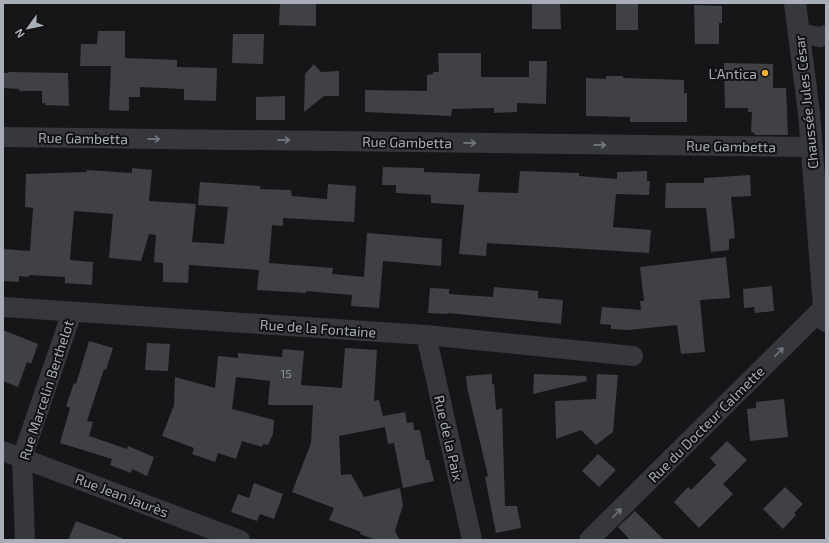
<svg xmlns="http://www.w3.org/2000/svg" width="829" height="543" viewBox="0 0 829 543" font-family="'Exo 2',sans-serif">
	<rect width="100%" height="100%" fill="#161618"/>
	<!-- building -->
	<path fill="#404145" d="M 280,3 L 316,3 L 316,26 L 279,25 Z
		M 532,3 L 560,3 L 561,29 L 532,29 Z
		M 616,4 L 638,4 L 638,30 L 616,30 Z
		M 694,5 L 722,6 L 722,23 L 719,23 L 719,44 L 695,44 Z
		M 98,31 L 125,31 L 125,58 L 177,60 L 177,67 L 217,68 L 216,101 L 184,100 L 184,89 L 140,87 L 140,97 L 129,97 L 129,111 L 109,110 L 111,66 L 80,66 L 81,44 L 97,44 Z
		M 233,34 L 264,34 L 263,64 L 232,63 Z
		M 438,53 L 481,53 L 481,77 L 529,77 L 529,61 L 547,61 L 546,104 L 517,103 L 517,112 L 494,113 L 494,108 L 452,109 L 451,116 L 365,112 L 365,90 L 427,91 L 427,75 L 433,74 L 433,72 L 439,72 Z
		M 724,63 L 773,64 L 773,88 L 786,88 L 788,135 L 756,135 L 751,131 L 752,112 L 748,112 L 748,108 L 725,108 Z
		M 314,64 L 321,72 L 339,71 L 339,96 L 324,96 L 304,112 L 305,74 Z
		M 8,72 L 68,73 L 69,106 L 45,105 L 45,103 L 42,103 L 42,91 L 19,91 L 20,89 L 3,88 L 3,73 L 8,73 Z
		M 606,76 L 623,76 L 623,78 L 684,80 L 684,93 L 687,93 L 687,122 L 630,122 L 630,117 L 586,116 L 586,78 L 606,79 Z
		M 285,96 L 285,120 L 256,120 L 256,97 Z
		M 383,167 L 424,168 L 424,172 L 480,174 L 478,192 L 518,193 L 520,171 L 579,173 L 579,176 L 617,179 L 617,172 L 647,171 L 647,181 L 650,181 L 649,195 L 616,194 L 613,227 L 651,230 L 649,253 L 487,243 L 486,256 L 459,254 L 464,205 L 431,203 L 431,195 L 396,193 L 396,185 L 382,185 Z
		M 132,168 L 152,170 L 149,201 L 196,204 L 192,242 L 224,244 L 228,207 L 198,205 L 200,182 L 260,186 L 260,189 L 291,190 L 292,196 L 327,199 L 328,184 L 356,186 L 354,222 L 283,218 L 283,226 L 272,225 L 269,263 L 333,268 L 332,274 L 364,277 L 367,233 L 442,239 L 441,266 L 383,261 L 379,308 L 351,306 L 352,295 L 306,291 L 306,293 L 257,290 L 259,270 L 189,265 L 188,283 L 163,282 L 163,263 L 154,262 L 156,235 L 149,234 L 141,261 L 109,258 L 113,214 L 74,211 L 70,260 L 93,262 L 92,285 L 65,283 L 65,277 L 29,275 L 29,277 L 19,276 L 19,282 L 3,281 L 3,249 L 30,251 L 33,208 L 25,207 L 26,174 L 87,172 L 87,170 L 132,173 Z
		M 750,175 L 751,196 L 731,197 L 735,238 L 729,239 L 729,250 L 711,252 L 706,208 L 665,208 L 666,183 L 704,183 L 704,178 Z
		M 726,257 L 730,298 L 700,300 L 705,352 L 681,354 L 677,325 L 628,330 L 611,329 L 611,325 L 600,324 L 602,307 L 641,310 L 640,301 L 644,301 L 640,267 Z
		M 772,286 L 774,311 L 755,313 L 754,307 L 744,308 L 743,289 Z
		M 494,287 L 538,291 L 538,298 L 563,300 L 561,324 L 448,313 L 447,314 L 428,313 L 430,288 L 449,289 L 449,294 L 493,297 Z
		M 3,330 L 38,344 L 31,364 L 27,362 L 18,387 L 3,381 Z
		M 89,341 L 113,348 L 106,370 L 104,369 L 87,421 L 93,422 L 89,436 L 127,449 L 128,446 L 154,457 L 147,476 L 132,469 L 131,473 L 110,465 L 112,459 L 60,443 L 70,408 L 66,406 L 74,383 L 76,384 Z
		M 147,343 L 170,344 L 168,371 L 145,370 Z
		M 345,348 L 377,350 L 374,401 L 379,400 L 383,416 L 405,412 L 407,423 L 413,422 L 414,430 L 420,430 L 426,460 L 429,460 L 434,481 L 403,488 L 394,443 L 388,444 L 385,427 L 339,436 L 341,475 L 351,474 L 364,497 L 400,488 L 403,505 L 395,531 L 400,540 L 376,540 L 360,534 L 361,532 L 329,520 L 334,508 L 292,492 L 311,443 L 313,405 L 268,405 L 270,381 L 236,377 L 232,409 L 274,420 L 273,434 L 268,445 L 263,444 L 262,447 L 242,441 L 236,459 L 218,453 L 215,462 L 192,454 L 194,448 L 162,436 L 174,405 L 175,377 L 215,388 L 218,356 L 238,358 L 238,353 L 282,357 L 283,349 L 304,351 L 301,385 L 342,388 Z
		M 492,374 L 492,385 L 494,384 L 496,410 L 502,408 L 505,506 L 517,506 L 521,528 L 496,533 L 485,477 L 488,476 L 467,387 L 466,376 Z
		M 534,374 L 586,376 L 587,381 L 533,394 Z
		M 597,374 L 618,375 L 613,432 L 596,445 L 581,430 L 556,439 L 555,401 L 596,399 Z
		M 784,399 L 788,437 L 750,441 L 747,409 L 756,408 L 756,402 Z
		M 727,441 L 747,460 L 723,484 L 733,494 L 699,528 L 674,502 L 688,487 L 691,490 L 716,465 L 710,458 Z
		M 598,454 L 616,470 L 599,487 L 582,471 Z
		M 254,483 L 283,494 L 274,519 L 260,514 L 257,521 L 231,512 L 238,494 L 249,498 Z
		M 785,487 L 803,504 L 794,513 L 796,515 L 783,529 L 763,509 Z
		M 635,511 L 664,540 L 630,540 L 618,527 Z
		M 76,521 L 122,538 L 122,540 L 68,540 Z"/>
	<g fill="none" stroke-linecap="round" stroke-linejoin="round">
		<!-- minor -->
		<path stroke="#37383d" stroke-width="20" d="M 799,33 L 820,37 L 826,35
			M 3,137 L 811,147
			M 3,307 L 426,335 L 633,356
			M 426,335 L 472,540
			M 3,451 L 240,540
			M 25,540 L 22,458 L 72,312
			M 589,540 L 824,307"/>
		<!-- tertiary -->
		<path stroke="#37383d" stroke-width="22" d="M 795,3 L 809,113 L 824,307 L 826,321"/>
	</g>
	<!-- one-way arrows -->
	<defs><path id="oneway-shaft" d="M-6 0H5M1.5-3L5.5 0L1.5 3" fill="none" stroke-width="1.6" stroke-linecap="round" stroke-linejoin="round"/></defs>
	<g stroke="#757881">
		<use href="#oneway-shaft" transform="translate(154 139) rotate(1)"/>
		<use href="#oneway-shaft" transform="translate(284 140) rotate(1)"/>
		<use href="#oneway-shaft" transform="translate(470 143) rotate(1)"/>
		<use href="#oneway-shaft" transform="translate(600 145) rotate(1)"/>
		<use href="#oneway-shaft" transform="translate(779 352) rotate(-45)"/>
		<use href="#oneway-shaft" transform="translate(617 513) rotate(-45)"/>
	</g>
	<!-- markers -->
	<circle fill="#f2b134" stroke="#111113" stroke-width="1.5" cx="765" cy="73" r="4"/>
	<g text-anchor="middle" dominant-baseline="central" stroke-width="4" stroke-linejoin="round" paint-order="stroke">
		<!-- number labels -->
		<g font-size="12" fill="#8e929b">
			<text x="286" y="373">15</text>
		</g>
		<!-- poi labels -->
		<g font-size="14" fill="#a8adb8" stroke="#111113" text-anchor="end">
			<text x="757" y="73">L'Antica</text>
		</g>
		<!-- street labels -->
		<g font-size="14" fill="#a8adb8" stroke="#111113">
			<text transform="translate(806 102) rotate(-96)">Chaussée Jules César</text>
			<text transform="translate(83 138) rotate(1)">Rue Gambetta</text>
			<text transform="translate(407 142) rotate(1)">Rue Gambetta</text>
			<text transform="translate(731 146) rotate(1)">Rue Gambetta</text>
			<text transform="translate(318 328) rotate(4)">Rue de la Fontaine</text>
			<text transform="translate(46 390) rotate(-72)">Rue Marcelin Berthelot</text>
			<text transform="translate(706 424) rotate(-45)">Rue du Docteur Calmette</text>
			<text transform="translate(449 438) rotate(77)">Rue de la Paix</text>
			<text transform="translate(122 495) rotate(21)">Rue Jean Jaurès</text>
		</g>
	</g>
	<!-- border -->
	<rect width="829" height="543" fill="none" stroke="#a8adb8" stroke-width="8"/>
	<!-- north arrow -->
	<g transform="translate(28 28) rotate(237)" stroke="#111113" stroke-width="3" paint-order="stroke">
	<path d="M0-3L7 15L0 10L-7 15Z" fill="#a8adb8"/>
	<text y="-6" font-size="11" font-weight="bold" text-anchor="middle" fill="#a8adb8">N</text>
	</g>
</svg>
